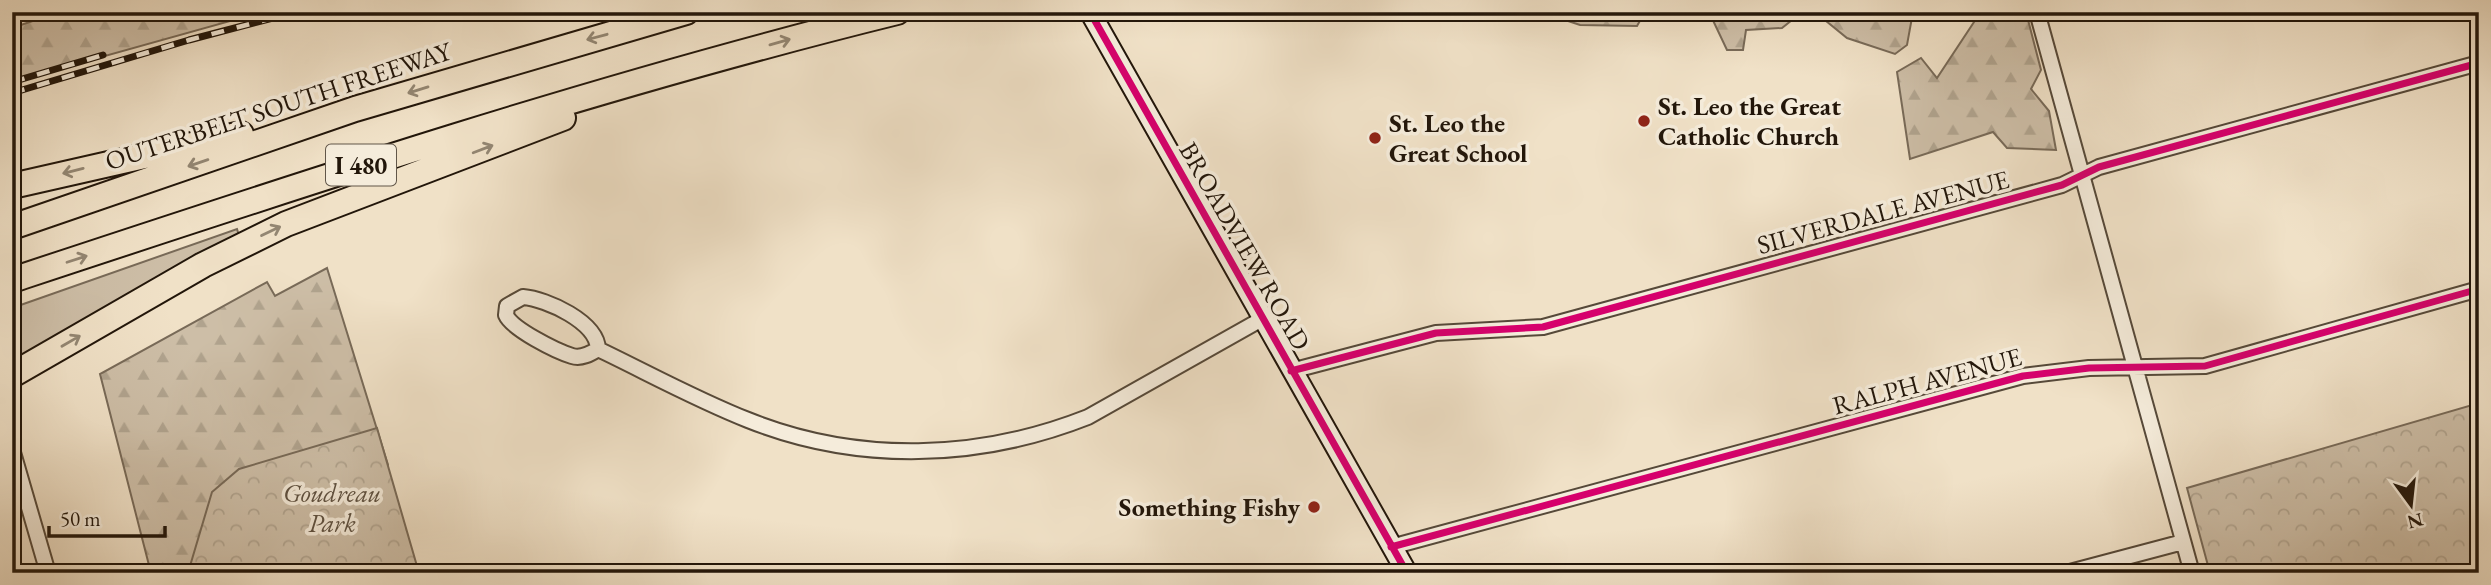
<svg xmlns="http://www.w3.org/2000/svg" width="2491" height="585" viewBox="0 0 2491 585" font-family="'EB Garamond',serif">
	<defs>
		<pattern id="forest-firs" width="22" height="20" patternUnits="userSpaceOnUse" patternTransform="scale(1.75)"><rect width="22" height="20" fill="#cdbea7"/><path d="M5 1l3.5 6h-7zM16 11l3.5 6h-7z" fill="#b0a38e"/></pattern>
		<pattern id="park-crowns" width="20" height="18" patternUnits="userSpaceOnUse" patternTransform="scale(1.75)"><rect width="20" height="18" fill="#cdbea7"/><path d="M2 6a3 3 0 1 1 6 0M12 15a3 3 0 1 1 6 0" fill="none" stroke="#b0a38e"/></pattern>
	</defs>
	<rect width="100%" height="100%" fill="#f0e1c7"/>
	<filter id="stains"><feTurbulence type="fractalNoise" baseFrequency=".00286" numOctaves="4"/><feColorMatrix values="0 0 0 0 .2 0 0 0 0 .09 0 0 0 0 .02 0 0 0 .5 -.17"/></filter>
	<radialGradient id="worn" r=".72"><stop offset=".6" stop-color="#630" stop-opacity="0"/><stop offset="1" stop-color="#630" stop-opacity=".3"/></radialGradient>
	<!-- grass -->
	<path fill="#cdbea7" stroke="#786a58" stroke-width="2" d="M 237,229 L 240,239 L 12,366 L 12,308 Z"/>
	<!-- forest -->
	<path fill="url(#forest-firs)" stroke="#786a58" stroke-width="2" d="M 59,12 L 262,12 L 12,82 L 12,28 Z
		M 1541,12 L 1645,12 L 1637,26 L 1580,25 Z
		M 1709,12 L 1802,12 L 1782,28 L 1746,30 L 1743,50 L 1727,50 Z
		M 1815,12 L 1913,12 L 1907,45 L 1895,54 L 1847,38 Z
		M 2026,12 L 2041,70 L 2031,89 L 2049,111 L 2056,150 L 2007,148 L 1993,132 L 1910,159 L 1897,72 L 1921,58 L 1937,78 L 1980,13 Z
		M 327,268 L 388,465 L 256,573 L 151,573 L 100,374 L 267,282 L 275,296 Z"/>
	<!-- park -->
	<path fill="url(#park-crowns)" stroke="#786a58" stroke-width="2" d="M 2479,403 L 2479,573 L 2210,573 L 2187,488 Z
		M 377,428 L 419,573 L 191,573 L 190,566 L 212,492 L 239,469 Z"/>
	<g fill="none" stroke-linecap="round" stroke-linejoin="round">
		<defs>
			<path id="street" d="M 2037,12 L 2192,573
				M 523,297 C 547,299 597,322 598,349 C 590,354 581,359 572,356 C 556,351 512,329 506,315 L 507,306 Z
				M 598,349 C 648,373 697,400 748,420 C 858,464 979,460 1088,417 L 1262,319
				M 1291,371 L 1436,333 L 1543,327 L 2062,185 L 2099,167 L 2479,63
				M 12,449 L 48,573
				M 1391,547 L 2023,376 L 2089,368 L 2205,366 L 2479,289
				M 2066,573 L 2183,542"/>
			<path id="secondary" d="M 1090,12 L 1407,573"/>
			<path id="highway" d="M 12,186 L 241,134
				M 12,227 L 355,109 L 686,12
				M 12,280 C 305,183 597,86 897,12
				M 12,375 L 203,265 L 286,224 L 563,118"/>
		</defs>
		<!-- street casing -->
		<use href="#street" stroke="#564939" stroke-width="18"/>
		<!-- secondary casing -->
		<use href="#secondary" stroke="#22160a" stroke-width="23"/>
		<!-- highway casing -->
		<use href="#highway" stroke="#22160a" stroke-width="28"/>
		<!-- street -->
		<use href="#street" stroke="#f5ecdb" stroke-width="14"/>
		<!-- secondary -->
		<use href="#secondary" stroke="#f5ecdb" stroke-width="19"/>
		<!-- highway -->
		<use href="#highway" stroke="#f0e1c7" stroke-width="24"/>
		<defs>
			<path id="rail" d="M 12,82 L 103,55
				M 12,93 L 189,40 L 296,12"/>
		</defs>
		<!-- rail casing -->
		<use href="#rail" stroke="#22160a" stroke-width="7"/>
		<!-- rail -->
		<use href="#rail" stroke="#f5ecdb" stroke-width="4.5" stroke-dasharray="13" stroke-linecap="butt"/>
		<defs>
			<path id="cycleway" d="M 1090,12 L 1407,573
				M 1291,371 L 1436,333 L 1543,327 L 2062,185 L 2099,167 L 2479,63
				M 1391,547 L 2023,376 L 2089,368 L 2205,366 L 2479,289"/>
		</defs>
		<!-- cycleway casing -->
		<use href="#cycleway" stroke="#f5ecdb" stroke-width="11"/>
		<!-- cycleway -->
		<use href="#cycleway" stroke="#d6006c" stroke-width="7"/>
	</g>
	<!-- one-way arrows -->
	<defs><path id="oneway-shaft" d="M-6 0H5M1.5-3L5.5 0L1.5 3" fill="none" stroke-width="1.6" stroke-linecap="round" stroke-linejoin="round" transform="scale(1.75)"/></defs>
	<g stroke="#938672">
		<use href="#oneway-shaft" transform="translate(597 37) rotate(165)"/>
		<use href="#oneway-shaft" transform="translate(780 42) rotate(-16)"/>
		<use href="#oneway-shaft" transform="translate(418 90) rotate(163)"/>
		<use href="#oneway-shaft" transform="translate(483 149) rotate(-21)"/>
		<use href="#oneway-shaft" transform="translate(198 163) rotate(161)"/>
		<use href="#oneway-shaft" transform="translate(73 171) rotate(166)"/>
		<use href="#oneway-shaft" transform="translate(271 231) rotate(-26)"/>
		<use href="#oneway-shaft" transform="translate(77 259) rotate(-18)"/>
		<use href="#oneway-shaft" transform="translate(71 341) rotate(-30)"/>
	</g>
	<!-- markers -->
	<g fill="#8f2418" stroke="#f5ecdb" stroke-width="2.5">
		<circle cx="1644" cy="121" r="7"/>
		<circle cx="1375" cy="138" r="7"/>
		<circle cx="1314" cy="507" r="7"/>
	</g>
	<g text-anchor="middle" dominant-baseline="central" stroke-width="7" stroke-linejoin="round" paint-order="stroke">
		<!-- shield labels -->
		<rect fill="#f5ecdb" stroke="#615649" stroke-width="2" x="326" y="144.5" width="70" height="41" rx="5"/>
		<g font-size="24" font-weight="bold" fill="#22160a">
			<text x="361" y="165">I 480</text>
		</g>
		<!-- street labels -->
		<g font-size="26" fill="#22160a" stroke="#f5ecdb">
			<text transform="translate(278 106) rotate(-18)">OUTERBELT SOUTH FREEWAY</text>
			<text transform="translate(1883 212) rotate(-15)">SILVERDALE AVENUE</text>
			<text transform="translate(1245 246) rotate(60)">BROADVIEW ROAD</text>
			<text transform="translate(1927 381) rotate(-15)">RALPH AVENUE</text>
		</g>
		<!-- poi labels -->
		<g font-size="26" font-weight="bold" fill="#22160a" stroke="#f5ecdb" text-anchor="start">
			<text x="1658" y="106">St. Leo the Great<tspan x="1658" dy="30">Catholic Church</tspan></text>
			<text x="1389" y="123">St. Leo the<tspan x="1389" dy="30">Great School</tspan></text>
			<text x="1300" y="507" text-anchor="end">Something Fishy</text>
		</g>
		<!-- park labels -->
		<g font-size="26" font-style="italic" fill="#5e5141" stroke="#f5ecdb">
			<text x="332" y="493">Goudreau<tspan x="332" dy="30">Park</tspan></text>
		</g>
	</g>
	<!-- margin -->
	<rect width="2491" height="585" fill="none" stroke="#f0e1c7" stroke-width="42"/>
	<rect x="14" y="14" width="2463" height="557" fill="none" stroke="#22160a" stroke-width="3.5"/>
	<rect x="21" y="21" width="2449" height="543" fill="none" stroke="#22160a" stroke-width="2"/>
	<!-- north arrow -->
	<g transform="translate(2411 505) rotate(165)" stroke="#f5ecdb" stroke-width="5" paint-order="stroke">
	<path d="M0-5L12 26L0 18L-12 26Z" fill="#22160a"/>
	<text y="-10" font-size="19" font-weight="bold" text-anchor="middle" fill="#22160a">N</text>
	</g>
	<!-- scale -->
	<path d="M49 526v10h116v-10" fill="none" stroke="#22160a" stroke-width="3.5"/>
	<text x="60" y="526" font-size="21" fill="#22160a" stroke="#f5ecdb" stroke-width="5" paint-order="stroke">50 m</text>
	<rect width="100%" height="100%" filter="url(#stains)"/>
	<rect width="100%" height="100%" fill="url(#worn)"/>
</svg>
